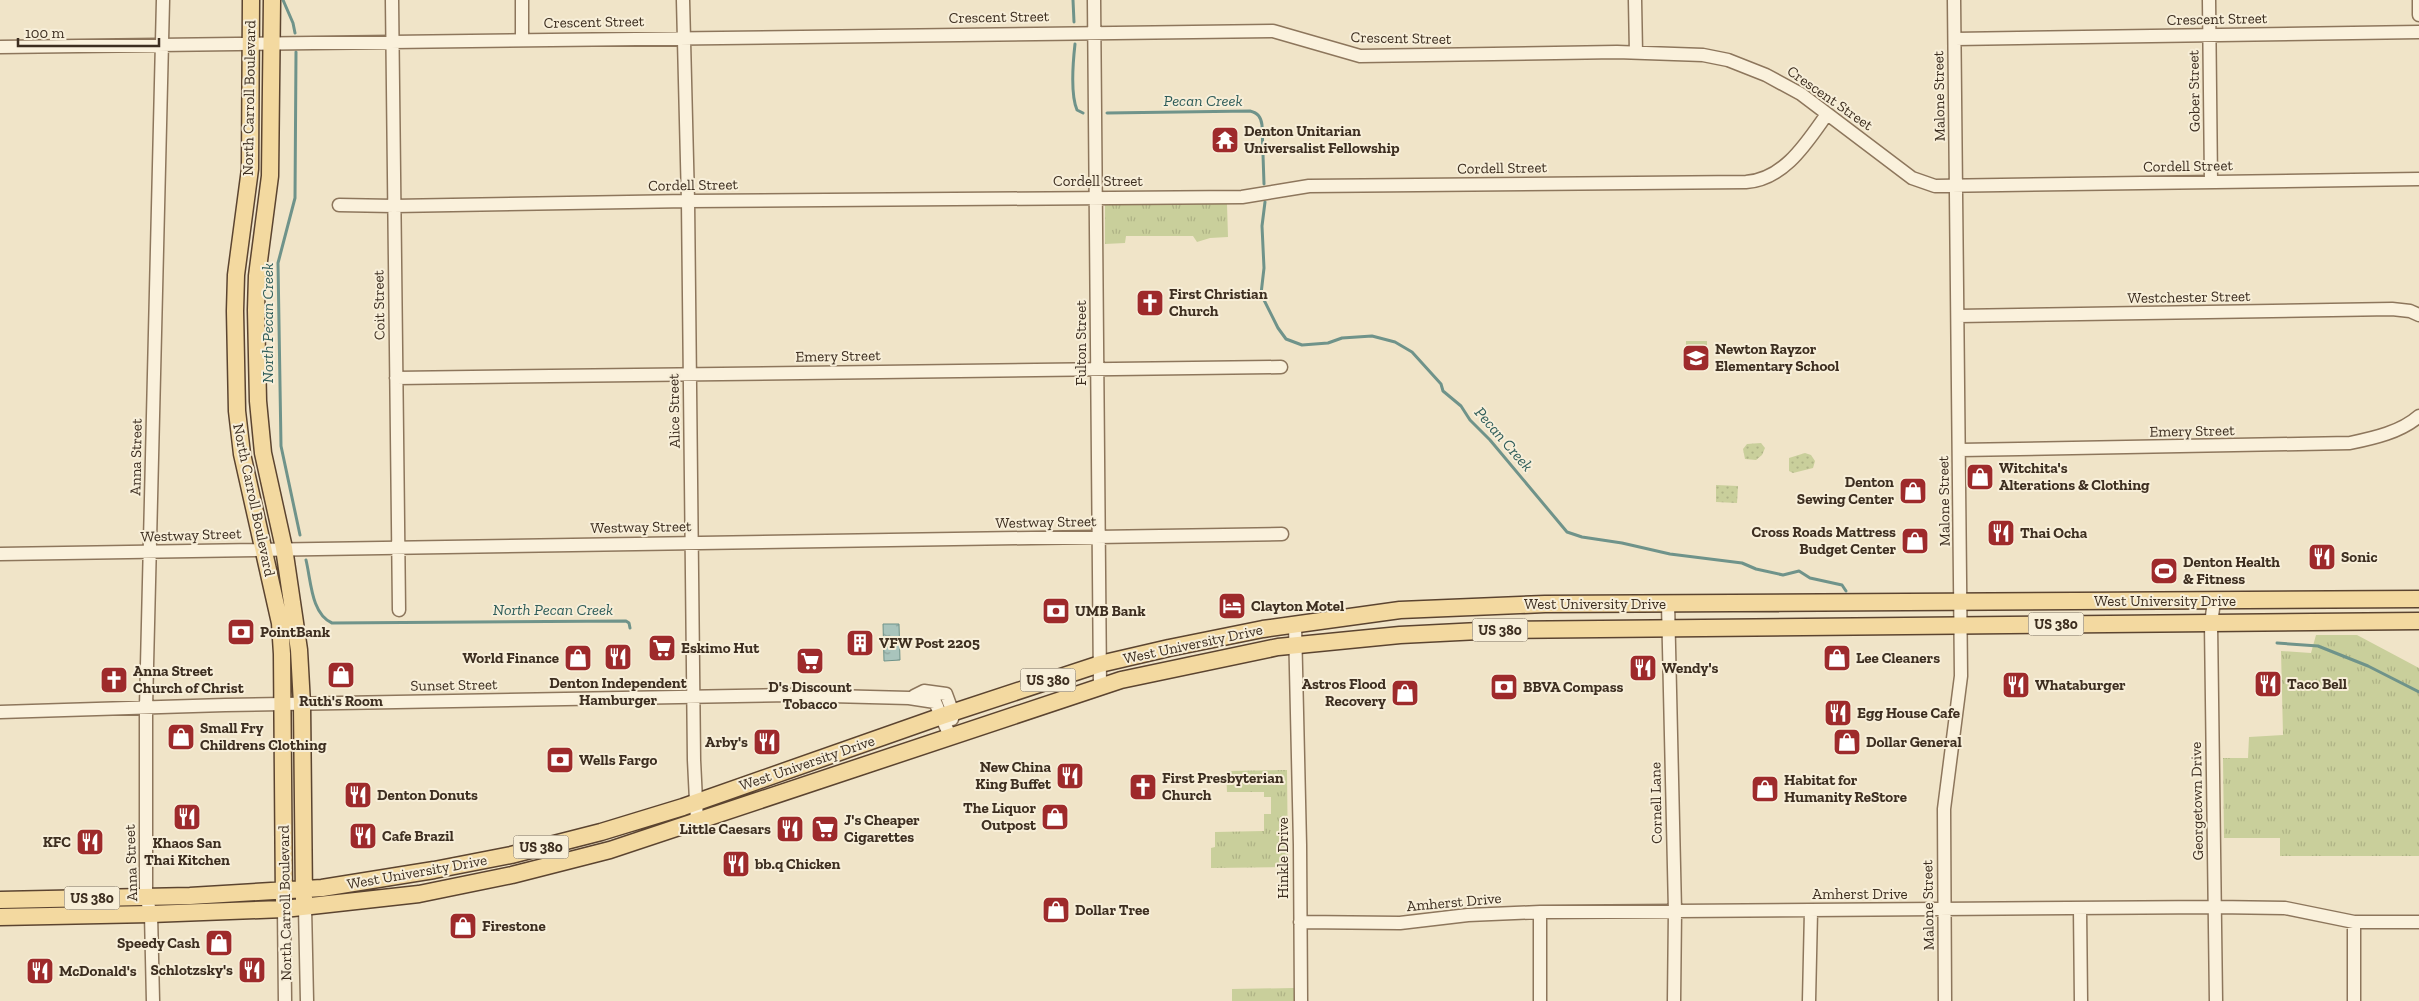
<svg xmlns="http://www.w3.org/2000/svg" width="2419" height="1001" viewBox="0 0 2419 1001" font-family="'Zilla Slab',serif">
	<defs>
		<pattern id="grass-tufts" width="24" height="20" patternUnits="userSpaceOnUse" patternTransform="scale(1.25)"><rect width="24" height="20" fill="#c9cf9b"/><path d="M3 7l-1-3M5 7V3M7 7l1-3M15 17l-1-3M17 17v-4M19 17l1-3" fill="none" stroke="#aeb285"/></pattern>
		<pattern id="park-dots" width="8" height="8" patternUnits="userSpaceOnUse" patternTransform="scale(1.25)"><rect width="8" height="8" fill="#c9cf9b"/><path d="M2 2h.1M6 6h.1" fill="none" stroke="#aeb285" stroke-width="1.8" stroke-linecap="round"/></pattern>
		<pattern id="water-ripples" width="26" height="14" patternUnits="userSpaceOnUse" patternTransform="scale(1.25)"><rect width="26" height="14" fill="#a9c4bc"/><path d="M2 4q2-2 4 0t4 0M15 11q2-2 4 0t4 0" fill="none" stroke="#8ba098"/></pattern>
	</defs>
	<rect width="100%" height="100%" fill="#f0e4c8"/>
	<!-- grass -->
	<path fill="url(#grass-tufts)" d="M 1105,204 L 1227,204 L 1228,237 L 1210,238 L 1197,242 L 1193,236 L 1126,236 L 1125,243 L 1105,244 Z
		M 2316,635 L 2357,635 L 2419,668 L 2419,856 L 2280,856 L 2280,838 L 2224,838 L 2223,758 L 2248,758 L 2249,737 L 2283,735 L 2281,651 L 2311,653 Z
		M 1287,770 L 1288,867 L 1211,868 L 1211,848 L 1215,847 L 1215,832 L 1264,831 L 1264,814 L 1271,814 L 1271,797 L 1264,797 L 1264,792 L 1227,792 L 1226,771 Z
		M 1294,988 L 1294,1001 L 1232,1001 L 1232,989 Z"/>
	<!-- park -->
	<path fill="url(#park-dots)" d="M 1761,443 L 1765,448 L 1762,455 L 1756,460 L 1745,459 L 1743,449 L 1747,444 Z
		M 1805,453 L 1811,455 L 1815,461 L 1813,468 L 1793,473 L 1789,471 L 1789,458 Z
		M 1716,485 L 1738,486 L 1737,503 L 1716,502 Z"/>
	<!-- pitch -->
	<path fill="#c9cf9b" d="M 1686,341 L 1707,341 L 1707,359 L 1686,359 Z"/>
	<!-- water -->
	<path fill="url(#water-ripples)" stroke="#6f938a" d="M 883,624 L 899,624 L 900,660 L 884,661 Z"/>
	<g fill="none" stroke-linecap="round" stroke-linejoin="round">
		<!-- stream -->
		<path stroke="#6f938a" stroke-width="3" d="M 283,0 L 293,23 L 295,33
			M 1073,0 L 1074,22
			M 1075,44 C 1073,62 1070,93 1077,110 L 1083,113
			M 296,52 L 295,198 L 278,263 L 281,446 L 300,535
			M 1107,113 L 1250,111 C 1258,113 1261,117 1262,125 L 1264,184
			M 1265,202 L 1262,226 L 1264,268 L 1261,294 L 1278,328 L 1286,339 L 1302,345 L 1328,343 L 1342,338 L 1372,336 L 1395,342 L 1412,352 L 1441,384 L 1443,391 L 1461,406 L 1470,420 L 1490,440 L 1567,532 L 1582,537 L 1622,543 L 1670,554 L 1742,563 L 1756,569 L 1783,575 L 1799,571 L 1810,578 L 1842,585 L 1846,591
			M 306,560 C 311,580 311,614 332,623 L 626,621 L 629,623 L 630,628
			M 2277,643 L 2318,646 L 2368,666 L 2419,692"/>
		<defs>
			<path id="minor" d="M 392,0 L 399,610
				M 522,0 L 522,40
				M 683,0 L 688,201 L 694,760 L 697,821
				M 1094,0 L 1100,686
				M 1635,0 L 1636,53
				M 2209,0 L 2211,182
				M 2419,0 L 2419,15
				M 1955,39 L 2419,32
				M 0,47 L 1273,31 L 1360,56 L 1617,52 L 1703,55 L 1728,60 L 1766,75 L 1801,94 L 1912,178 L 1935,186 L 2419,179
				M 339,205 L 394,206 L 688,201 L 1242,197 L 1309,186 L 1746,182 C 1785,179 1807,142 1827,114
				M 1958,316 L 2392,309 L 2410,311 L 2419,315
				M 396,378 L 1281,367
				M 1960,450 L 2350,443 C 2374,438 2401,432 2419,416
				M 0,554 L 1282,534
				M 2214,601 L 2211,624 L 2216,1001
				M 1668,603 L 1675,911 L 1674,1001
				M 1295,625 L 1300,845 L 1301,1001
				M 914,696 L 924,691 L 946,694 L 953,713 L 952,719
				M 0,712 L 225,705 L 791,695 L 909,698 L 935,702 L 950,736
				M 305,907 L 307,1001
				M 2080,908 L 2081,1001
				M 284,909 L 285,1001
				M 1540,912 L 1540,1001
				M 1300,922 L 1400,923 L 1468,915 L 1540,912 L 2215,907 L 2285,908 L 2354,922 L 2419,922
				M 2354,922 L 2354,1001
				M 153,1001 L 151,914 L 146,897 L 146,707 L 163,0
				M 1809,1001 L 1811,911
				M 1945,1001 L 1944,809 L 1961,676 L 1954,0"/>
			<path id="major" d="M 251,0 L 250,169 L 236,275 L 235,311 L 237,411 L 242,454 L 280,623 L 282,654 L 284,902
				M 272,0 L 270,176 L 257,276 L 256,310 L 258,401 L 263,453 L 284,548 L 299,650 L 302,704 L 304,900
				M 0,900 L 190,896 L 322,888 L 434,870 L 511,855 L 601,832 L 683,807 L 942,716 L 1100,664 L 1169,648 L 1263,629 L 1400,610 L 1545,604 L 2419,599
				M 0,917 L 151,914 L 284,909 L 419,894 L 512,875 L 610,850 L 1121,680 L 1278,647 L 1400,635 L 1499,630 L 2419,621"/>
		</defs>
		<!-- minor casing -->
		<use href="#minor" stroke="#8d765c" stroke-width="15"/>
		<!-- major casing -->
		<use href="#major" stroke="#5b4430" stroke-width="19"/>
		<!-- minor -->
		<use href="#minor" stroke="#faf1dc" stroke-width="12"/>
		<!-- major -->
		<use href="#major" stroke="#f3d9a0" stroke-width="16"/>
	</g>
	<!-- icons -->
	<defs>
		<symbol id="temple-square" viewBox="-11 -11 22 22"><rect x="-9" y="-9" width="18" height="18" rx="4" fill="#9e2a2b" stroke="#f7eed8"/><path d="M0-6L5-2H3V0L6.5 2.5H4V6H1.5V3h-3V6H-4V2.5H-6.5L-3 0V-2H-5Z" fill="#fff"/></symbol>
		<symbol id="church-square" viewBox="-11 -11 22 22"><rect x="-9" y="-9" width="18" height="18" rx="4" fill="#9e2a2b" stroke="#f7eed8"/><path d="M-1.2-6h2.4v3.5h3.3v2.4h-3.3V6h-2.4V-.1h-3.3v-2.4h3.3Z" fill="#fff"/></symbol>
		<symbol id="school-square" viewBox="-11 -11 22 22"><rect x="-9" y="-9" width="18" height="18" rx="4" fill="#9e2a2b" stroke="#f7eed8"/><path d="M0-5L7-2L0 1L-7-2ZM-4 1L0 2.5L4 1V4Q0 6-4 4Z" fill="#fff"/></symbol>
		<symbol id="shop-square" viewBox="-11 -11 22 22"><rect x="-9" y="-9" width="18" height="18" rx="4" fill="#9e2a2b" stroke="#f7eed8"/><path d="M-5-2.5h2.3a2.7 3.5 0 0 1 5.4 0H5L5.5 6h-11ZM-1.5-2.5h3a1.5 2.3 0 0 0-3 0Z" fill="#fff"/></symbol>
		<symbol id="restaurant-square" viewBox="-11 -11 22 22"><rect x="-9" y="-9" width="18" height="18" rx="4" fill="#9e2a2b" stroke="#f7eed8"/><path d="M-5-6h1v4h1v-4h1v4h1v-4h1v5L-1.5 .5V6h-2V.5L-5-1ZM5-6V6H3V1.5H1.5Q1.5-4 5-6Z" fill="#fff"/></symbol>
		<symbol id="stadium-square" viewBox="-11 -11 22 22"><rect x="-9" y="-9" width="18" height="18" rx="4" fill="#9e2a2b" stroke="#f7eed8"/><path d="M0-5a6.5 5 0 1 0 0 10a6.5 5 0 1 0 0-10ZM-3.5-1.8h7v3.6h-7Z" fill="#fff"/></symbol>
		<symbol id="hotel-square" viewBox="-11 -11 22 22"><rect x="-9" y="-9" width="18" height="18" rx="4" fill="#9e2a2b" stroke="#f7eed8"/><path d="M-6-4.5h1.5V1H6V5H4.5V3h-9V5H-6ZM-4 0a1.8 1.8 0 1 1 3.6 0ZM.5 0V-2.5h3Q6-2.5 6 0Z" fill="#fff"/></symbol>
		<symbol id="bank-square" viewBox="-11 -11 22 22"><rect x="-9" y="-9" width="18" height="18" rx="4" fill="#9e2a2b" stroke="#f7eed8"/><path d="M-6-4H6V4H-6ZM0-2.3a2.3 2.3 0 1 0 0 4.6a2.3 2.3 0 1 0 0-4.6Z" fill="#fff"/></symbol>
		<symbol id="building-square" viewBox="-11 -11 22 22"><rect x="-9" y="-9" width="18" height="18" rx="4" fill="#9e2a2b" stroke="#f7eed8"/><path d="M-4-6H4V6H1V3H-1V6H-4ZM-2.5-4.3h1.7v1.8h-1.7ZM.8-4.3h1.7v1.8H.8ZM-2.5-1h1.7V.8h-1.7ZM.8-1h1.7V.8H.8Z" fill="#fff"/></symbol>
		<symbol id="supermarket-square" viewBox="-11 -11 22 22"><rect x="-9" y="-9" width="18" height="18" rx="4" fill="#9e2a2b" stroke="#f7eed8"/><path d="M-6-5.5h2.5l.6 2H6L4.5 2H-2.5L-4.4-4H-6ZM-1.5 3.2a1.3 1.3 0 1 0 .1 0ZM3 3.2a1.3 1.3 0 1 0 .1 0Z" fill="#fff"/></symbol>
	</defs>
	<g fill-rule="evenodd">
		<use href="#temple-square" x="1209" y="124" width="32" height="32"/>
		<use href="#church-square" x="1134" y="287" width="32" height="32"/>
		<use href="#school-square" x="1680" y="342" width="32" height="32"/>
		<use href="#shop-square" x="1964" y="461" width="32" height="32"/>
		<use href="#shop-square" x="1897" y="475" width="32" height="32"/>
		<use href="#restaurant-square" x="1985" y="517" width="32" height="32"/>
		<use href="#shop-square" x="1899" y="525" width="32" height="32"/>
		<use href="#restaurant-square" x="2306" y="541" width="32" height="32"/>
		<use href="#stadium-square" x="2148" y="555" width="32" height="32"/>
		<use href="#hotel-square" x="1216" y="590" width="32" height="32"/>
		<use href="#bank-square" x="1040" y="595" width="32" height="32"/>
		<use href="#bank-square" x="225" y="616" width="32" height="32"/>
		<use href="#building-square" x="844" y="627" width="32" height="32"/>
		<use href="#supermarket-square" x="646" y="632" width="32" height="32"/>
		<use href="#restaurant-square" x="602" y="641" width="32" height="32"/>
		<use href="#shop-square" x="562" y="642" width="32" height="32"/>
		<use href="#shop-square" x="1821" y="642" width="32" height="32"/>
		<use href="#supermarket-square" x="794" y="645" width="32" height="32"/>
		<use href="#restaurant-square" x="1627" y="652" width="32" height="32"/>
		<use href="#shop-square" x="325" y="659" width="32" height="32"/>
		<use href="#church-square" x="98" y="664" width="32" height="32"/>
		<use href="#restaurant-square" x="2252" y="668" width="32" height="32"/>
		<use href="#restaurant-square" x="2000" y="669" width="32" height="32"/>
		<use href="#bank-square" x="1488" y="671" width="32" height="32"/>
		<use href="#shop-square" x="1389" y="677" width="32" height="32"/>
		<use href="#restaurant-square" x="1822" y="697" width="32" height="32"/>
		<use href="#shop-square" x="165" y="721" width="32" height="32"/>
		<use href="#restaurant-square" x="751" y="726" width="32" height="32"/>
		<use href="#shop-square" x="1831" y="726" width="32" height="32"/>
		<use href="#bank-square" x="544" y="744" width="32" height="32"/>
		<use href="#restaurant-square" x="1054" y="760" width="32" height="32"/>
		<use href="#church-square" x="1127" y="771" width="32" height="32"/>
		<use href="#shop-square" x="1749" y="773" width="32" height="32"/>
		<use href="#restaurant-square" x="342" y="779" width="32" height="32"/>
		<use href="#restaurant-square" x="171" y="801" width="32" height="32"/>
		<use href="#shop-square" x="1039" y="801" width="32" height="32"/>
		<use href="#restaurant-square" x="774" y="813" width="32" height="32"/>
		<use href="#supermarket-square" x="809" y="813" width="32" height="32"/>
		<use href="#restaurant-square" x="347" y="820" width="32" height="32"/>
		<use href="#restaurant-square" x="74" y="826" width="32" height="32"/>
		<use href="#restaurant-square" x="720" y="848" width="32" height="32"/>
		<use href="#shop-square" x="1040" y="894" width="32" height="32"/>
		<use href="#shop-square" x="447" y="910" width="32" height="32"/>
		<use href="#shop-square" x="203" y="927" width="32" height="32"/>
		<use href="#restaurant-square" x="236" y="954" width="32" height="32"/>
		<use href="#restaurant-square" x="24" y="955" width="32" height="32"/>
	</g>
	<g text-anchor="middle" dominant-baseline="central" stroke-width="4" stroke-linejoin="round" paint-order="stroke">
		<!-- shield labels -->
		<g fill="#f7eed8" stroke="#756857" stroke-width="1">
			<rect x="2028.5" y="612.5" width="55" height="23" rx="4"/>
			<rect x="1472.5" y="618.5" width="55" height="23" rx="4"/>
			<rect x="1020.5" y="668.5" width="55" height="23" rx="4"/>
			<rect x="513.5" y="835.5" width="55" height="23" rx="4"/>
			<rect x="64.5" y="886.5" width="55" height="23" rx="4"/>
		</g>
		<g font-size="14" font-weight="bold" fill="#3d2e20">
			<text x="2056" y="624">US 380</text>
			<text x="1500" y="630">US 380</text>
			<text x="1048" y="680">US 380</text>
			<text x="541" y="847">US 380</text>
			<text x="92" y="898">US 380</text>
		</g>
		<!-- street labels -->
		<g font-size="15" fill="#3d2e20" stroke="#f7eed8">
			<text transform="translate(999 17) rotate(-1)">Crescent Street</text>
			<text transform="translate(2217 19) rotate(-1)">Crescent Street</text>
			<text transform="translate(594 22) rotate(-1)">Crescent Street</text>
			<text transform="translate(1401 38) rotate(1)">Crescent Street</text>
			<text transform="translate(2194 91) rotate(-91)">Gober Street</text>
			<text transform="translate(1939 96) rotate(-91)">Malone Street</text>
			<text transform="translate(249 98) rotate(-89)">North Carroll Boulevard</text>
			<text transform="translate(1830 98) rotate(35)">Crescent Street</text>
			<text transform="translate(2188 166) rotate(-1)">Cordell Street</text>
			<text transform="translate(1502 168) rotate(-1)">Cordell Street</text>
			<text x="1098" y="181">Cordell Street</text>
			<text transform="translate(693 185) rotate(-1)">Cordell Street</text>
			<text transform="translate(2189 297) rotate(-1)">Westchester Street</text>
			<text transform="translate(379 305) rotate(-91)">Coit Street</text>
			<text transform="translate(1081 343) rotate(-90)">Fulton Street</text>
			<text transform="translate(838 356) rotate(-1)">Emery Street</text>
			<text transform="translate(674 411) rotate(-91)">Alice Street</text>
			<text transform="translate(2192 431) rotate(-1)">Emery Street</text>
			<text transform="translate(136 457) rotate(-89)">Anna Street</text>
			<text transform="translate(254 500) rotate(78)">North Carroll Boulevard</text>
			<text transform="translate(1944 501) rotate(-91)">Malone Street</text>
			<text transform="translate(1046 522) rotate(-1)">Westway Street</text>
			<text transform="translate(641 527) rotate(-1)">Westway Street</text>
			<text transform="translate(191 535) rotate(-2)">Westway Street</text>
			<text x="2165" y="601">West University Drive</text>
			<text x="1595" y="604">West University Drive</text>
			<text transform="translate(1193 644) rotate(-12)">West University Drive</text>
			<text transform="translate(454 685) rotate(-1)">Sunset Street</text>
			<text transform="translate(807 763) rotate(-19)">West University Drive</text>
			<text transform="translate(2197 801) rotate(-91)">Georgetown Drive</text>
			<text transform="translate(1656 803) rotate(-91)">Cornell Lane</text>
			<text transform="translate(1283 858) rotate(-90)">Hinkle Drive</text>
			<text transform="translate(131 863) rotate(-92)">Anna Street</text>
			<text transform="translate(417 872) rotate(-10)">West University Drive</text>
			<text x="1860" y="894">Amherst Drive</text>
			<text transform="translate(1454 902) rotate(-5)">Amherst Drive</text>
			<text transform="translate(285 903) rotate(-91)">North Carroll Boulevard</text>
			<text transform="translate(1928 905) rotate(-91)">Malone Street</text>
		</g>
		<!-- poi labels -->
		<g font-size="15" font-weight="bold" fill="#3d2e20" stroke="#f7eed8" text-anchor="start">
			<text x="1244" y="131">Denton Unitarian<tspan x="1244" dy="17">Universalist Fellowship</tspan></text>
			<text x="1169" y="294">First Christian<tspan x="1169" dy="17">Church</tspan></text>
			<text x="1715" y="349">Newton Rayzor<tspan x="1715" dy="17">Elementary School</tspan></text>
			<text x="1999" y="468">Witchita's<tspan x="1999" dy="17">Alterations &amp; Clothing</tspan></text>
			<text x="1894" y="482" text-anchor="end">Denton<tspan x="1894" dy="17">Sewing Center</tspan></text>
			<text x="1896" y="532" text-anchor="end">Cross Roads Mattress<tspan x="1896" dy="17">Budget Center</tspan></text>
			<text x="2020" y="533">Thai Ocha</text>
			<text x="2341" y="557">Sonic</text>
			<text x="2183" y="562">Denton Health<tspan x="2183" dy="17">&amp; Fitness</tspan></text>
			<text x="1251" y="606">Clayton Motel</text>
			<text x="1075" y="611">UMB Bank</text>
			<text x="260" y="632">PointBank</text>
			<text x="879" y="643">VFW Post 2205</text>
			<text x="681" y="648">Eskimo Hut</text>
			<text x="559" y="658" text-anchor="end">World Finance</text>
			<text x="1856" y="658">Lee Cleaners</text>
			<text x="1662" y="668">Wendy's</text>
			<text x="133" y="671">Anna Street<tspan x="133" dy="17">Church of Christ</tspan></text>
			<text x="618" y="683" text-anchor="middle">Denton Independent<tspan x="618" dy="17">Hamburger</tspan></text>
			<text x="1386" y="684" text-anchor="end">Astros Flood<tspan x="1386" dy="17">Recovery</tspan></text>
			<text x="2287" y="684">Taco Bell</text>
			<text x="2035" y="685">Whataburger</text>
			<text x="810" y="687" text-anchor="middle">D's Discount<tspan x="810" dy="17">Tobacco</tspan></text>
			<text x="1523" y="687">BBVA Compass</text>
			<text x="341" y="701" text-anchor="middle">Ruth's Room</text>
			<text x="1857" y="713">Egg House Cafe</text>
			<text x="200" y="728">Small Fry<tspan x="200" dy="17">Childrens Clothing</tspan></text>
			<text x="748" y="742" text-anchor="end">Arby's</text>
			<text x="1866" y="742">Dollar General</text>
			<text x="579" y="760">Wells Fargo</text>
			<text x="1051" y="767" text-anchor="end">New China<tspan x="1051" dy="17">King Buffet</tspan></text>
			<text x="1162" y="778">First Presbyterian<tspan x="1162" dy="17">Church</tspan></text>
			<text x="1784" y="780">Habitat for<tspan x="1784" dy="17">Humanity ReStore</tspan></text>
			<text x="377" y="795">Denton Donuts</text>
			<text x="1036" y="808" text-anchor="end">The Liquor<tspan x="1036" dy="17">Outpost</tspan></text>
			<text x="844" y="820">J's Cheaper<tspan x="844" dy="17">Cigarettes</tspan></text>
			<text x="771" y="829" text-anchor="end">Little Caesars</text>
			<text x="382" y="836">Cafe Brazil</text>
			<text x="71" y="842" text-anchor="end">KFC</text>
			<text x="187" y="843" text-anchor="middle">Khaos San<tspan x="187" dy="17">Thai Kitchen</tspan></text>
			<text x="755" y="864">bb.q Chicken</text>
			<text x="1075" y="910">Dollar Tree</text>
			<text x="482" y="926">Firestone</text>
			<text x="200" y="943" text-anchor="end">Speedy Cash</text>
			<text x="233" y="970" text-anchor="end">Schlotzsky's</text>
			<text x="59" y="971">McDonald's</text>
		</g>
		<!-- water labels -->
		<g font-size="16" font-style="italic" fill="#2f5d5a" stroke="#f7eed8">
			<text x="1203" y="100">Pecan Creek</text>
			<text transform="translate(267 323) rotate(-90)">North Pecan Creek</text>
			<text transform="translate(1504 439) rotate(49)">Pecan Creek</text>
			<text x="553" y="609">North Pecan Creek</text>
		</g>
	</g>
	<!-- scale -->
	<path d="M18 38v8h141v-8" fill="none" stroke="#3d2e20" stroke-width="2.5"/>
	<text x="25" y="38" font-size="15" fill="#3d2e20" stroke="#f7eed8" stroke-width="4" paint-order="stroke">100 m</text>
</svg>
